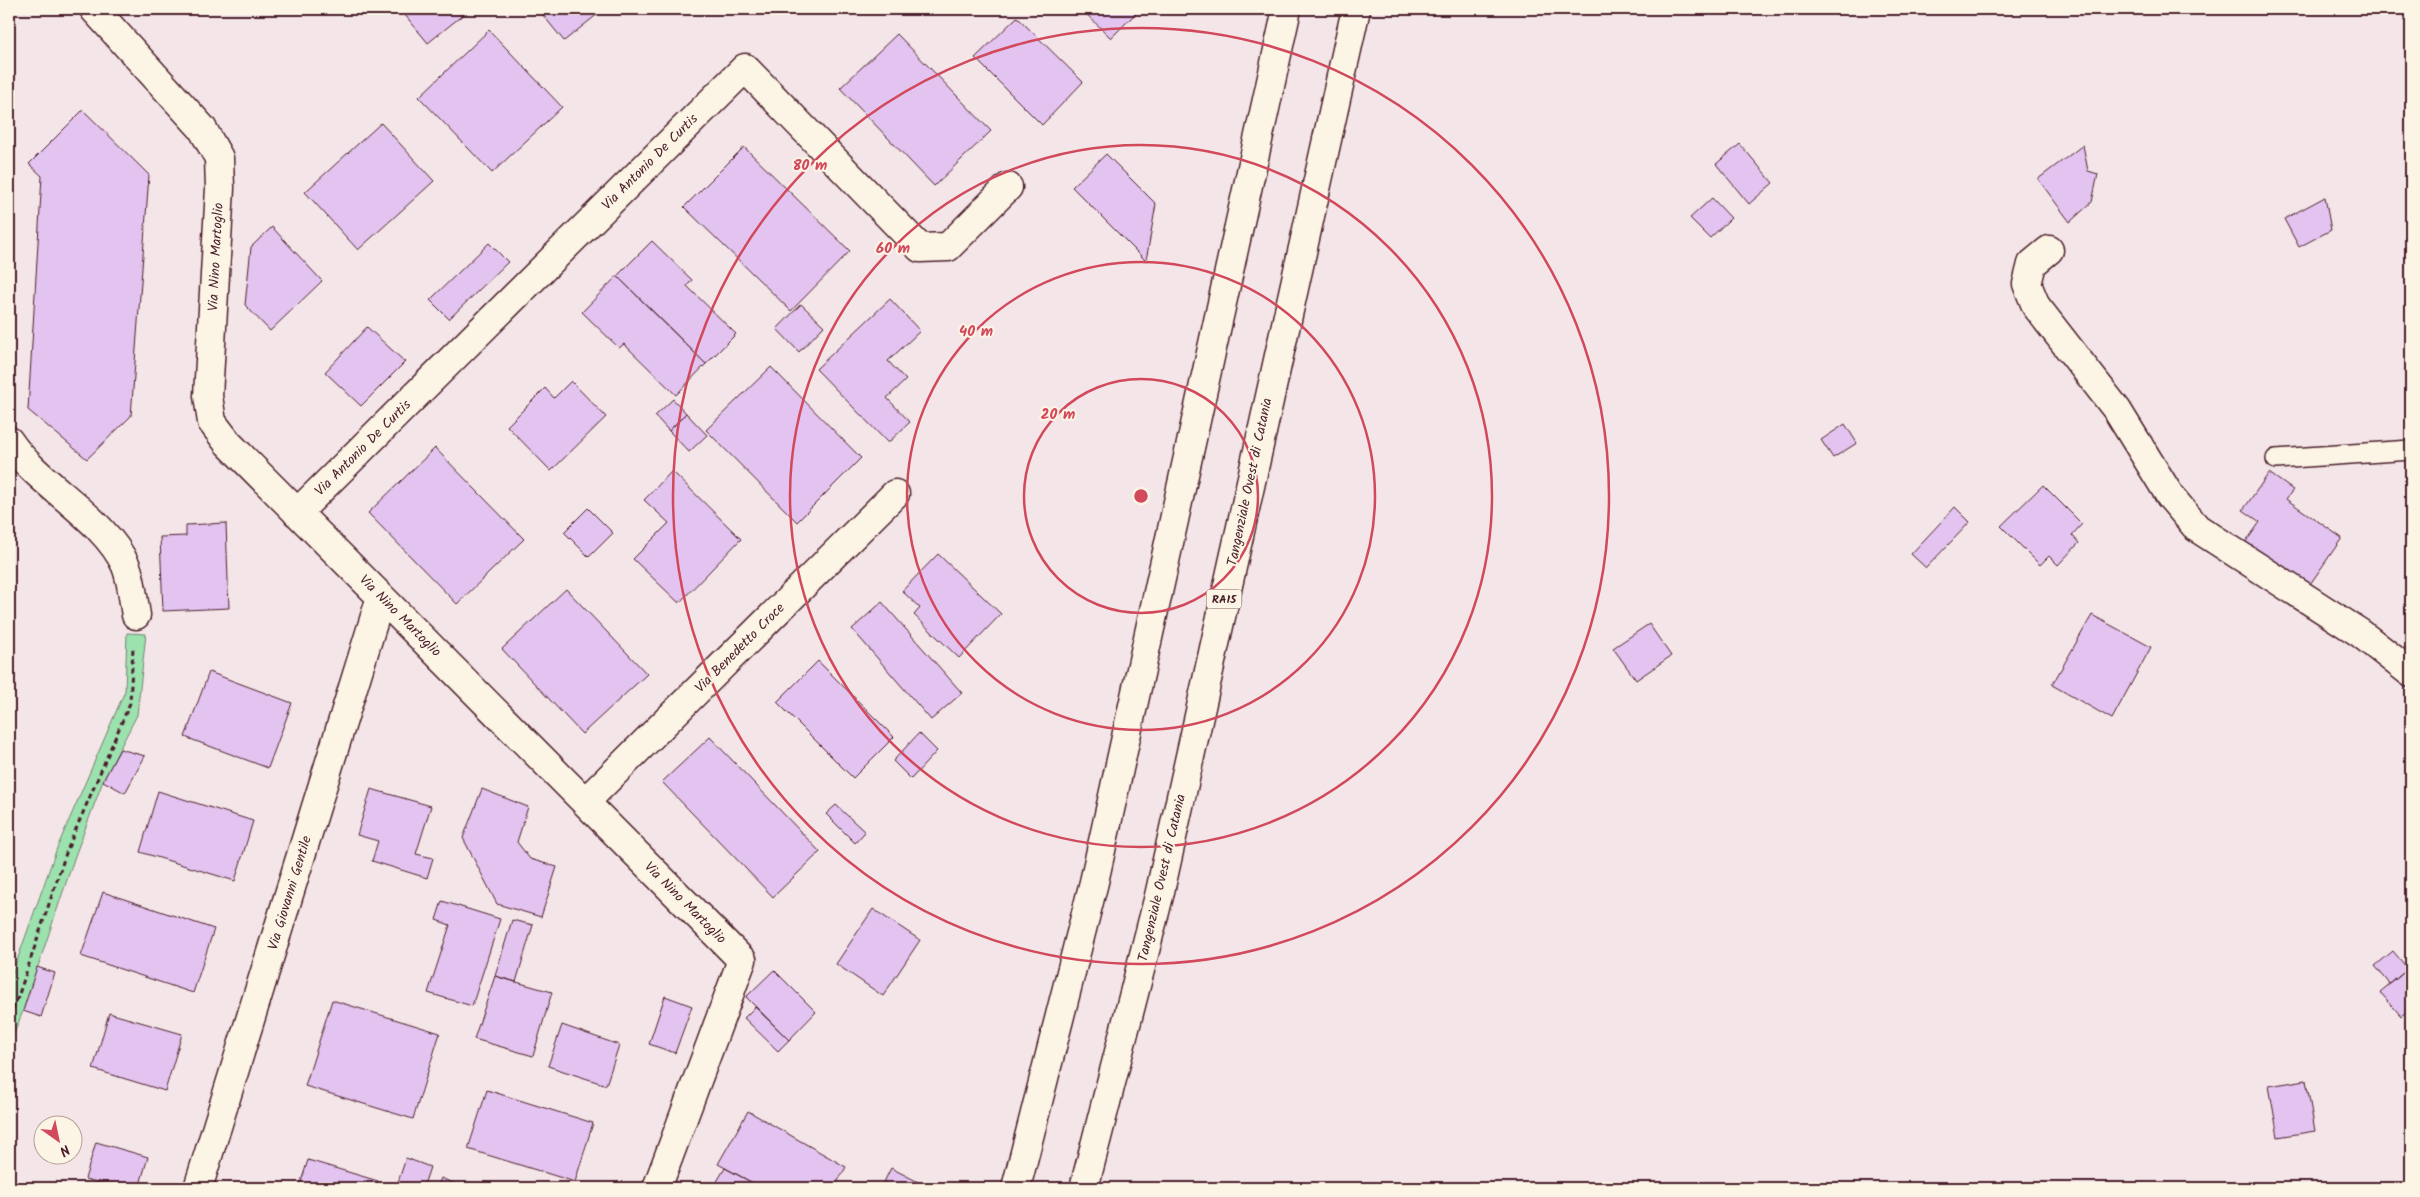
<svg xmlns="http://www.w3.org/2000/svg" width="2420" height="1197" viewBox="0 0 2420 1197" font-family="Kalam,sans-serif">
	<rect width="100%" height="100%" fill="#f4e6e8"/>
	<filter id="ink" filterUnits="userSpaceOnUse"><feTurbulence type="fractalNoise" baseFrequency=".02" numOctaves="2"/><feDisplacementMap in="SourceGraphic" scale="10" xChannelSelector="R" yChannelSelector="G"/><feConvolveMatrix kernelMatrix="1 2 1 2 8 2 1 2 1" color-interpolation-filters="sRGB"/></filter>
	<g filter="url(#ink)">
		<!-- green -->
		<path fill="#9ce2af" stroke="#73806d" d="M 127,633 L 146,634 L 137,715 L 103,781 L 75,856 L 23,1011 L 9,1046 L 9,983 L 57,848 L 125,691 Z"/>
		<!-- building -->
		<path fill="#e3c3f0" stroke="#4a1f2b" d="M 400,9 L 460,9 L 464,14 L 428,43 Z
			M 538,9 L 604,9 L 564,41 Z
			M 1081,9 L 1140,9 L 1111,38 Z
			M 1017,17 L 1083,82 L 1042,125 L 975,58 Z
			M 489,30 L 562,107 L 492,173 L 419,97 Z
			M 897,34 L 991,131 L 934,186 L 840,88 Z
			M 83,110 L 149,175 L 131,416 L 87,459 L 28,410 L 42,176 L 29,164 Z
			M 381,123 L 434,181 L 358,250 L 305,192 Z
			M 1740,144 L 1773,183 L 1749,204 L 1716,164 Z
			M 2083,145 L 2088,171 L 2098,174 L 2092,202 L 2070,222 L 2038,179 Z
			M 744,147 L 850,251 L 791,311 L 684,207 Z
			M 1106,154 L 1156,204 L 1146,261 L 1072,187 Z
			M 2325,197 L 2331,230 L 2299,247 L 2284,219 Z
			M 1712,198 L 1731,218 L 1710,238 L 1690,218 Z
			M 272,227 L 322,281 L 270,331 L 245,305 L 251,247 Z
			M 652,241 L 692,280 L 687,286 L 736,334 L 706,364 L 617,276 Z
			M 489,243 L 508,262 L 449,319 L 430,300 Z
			M 617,276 L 706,364 L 676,395 L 624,344 L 619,348 L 582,312 Z
			M 890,299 L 920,331 L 888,361 L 906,380 L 887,398 L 910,422 L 888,443 L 816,369 Z
			M 801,304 L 824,326 L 799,352 L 777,329 Z
			M 367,327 L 405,362 L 361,406 L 325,372 Z
			M 771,367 L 861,458 L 797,522 L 706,430 Z
			M 571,381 L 606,417 L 551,471 L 507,426 L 545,388 L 554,398 Z
			M 673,399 L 686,413 L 669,431 L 655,416 Z
			M 686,413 L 707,435 L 689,452 L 669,431 Z
			M 1845,424 L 1857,443 L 1833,458 L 1821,440 Z
			M 435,448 L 524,539 L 457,604 L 368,513 Z
			M 672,471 L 741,539 L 679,603 L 633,559 L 669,523 L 644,500 Z
			M 2269,473 L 2293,490 L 2286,499 L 2342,538 L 2306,590 L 2243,546 L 2260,522 L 2243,510 Z
			M 2043,485 L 2082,524 L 2072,535 L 2079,543 L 2058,565 L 2049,556 L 2040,565 L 2001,526 Z
			M 1955,507 L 1970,522 L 1926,568 L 1911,554 Z
			M 588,508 L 613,533 L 589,557 L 564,532 Z
			M 226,523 L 229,608 L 163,611 L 160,537 L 186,536 L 186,525 Z
			M 938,554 L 1001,614 L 959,658 L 914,615 L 920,608 L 902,591 Z
			M 566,589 L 647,674 L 582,734 L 502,649 Z
			M 882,602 L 962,693 L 931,720 L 852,629 Z
			M 2092,615 L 2151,647 L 2112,719 L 2052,685 Z
			M 1649,624 L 1671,656 L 1636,680 L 1613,648 Z
			M 818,661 L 894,737 L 853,778 L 777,702 Z
			M 209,672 L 292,703 L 268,768 L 185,737 Z
			M 919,733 L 937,751 L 911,779 L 893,761 Z
			M 710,737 L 820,852 L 773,897 L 662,782 Z
			M 120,749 L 145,756 L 125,793 L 103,781 Z
			M 371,789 L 431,806 L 416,854 L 433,858 L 427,878 L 372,861 L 378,841 L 357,835 Z
			M 482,789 L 528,807 L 517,842 L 530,859 L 557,867 L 541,917 L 497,904 L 463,838 Z
			M 158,791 L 253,821 L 235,881 L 140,852 Z
			M 836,805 L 865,832 L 855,843 L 826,814 Z
			M 103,892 L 214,929 L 193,993 L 81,956 Z
			M 442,901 L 500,919 L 472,1006 L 428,993 L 450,925 L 436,920 Z
			M 873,909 L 920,940 L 883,996 L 836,964 Z
			M 512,920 L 533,925 L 516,982 L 495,976 Z
			M 2393,951 L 2408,969 L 2390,984 L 2375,966 Z
			M 37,967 L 55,973 L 41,1017 L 23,1011 Z
			M 2408,969 L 2411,972 L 2411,1008 L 2401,1016 L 2380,992 Z
			M 774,970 L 816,1012 L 789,1040 L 746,997 Z
			M 495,976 L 552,992 L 533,1056 L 474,1039 Z
			M 665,996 L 692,1006 L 675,1053 L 649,1044 Z
			M 332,1000 L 440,1033 L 413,1119 L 305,1086 Z
			M 755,1007 L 789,1040 L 778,1051 L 744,1018 Z
			M 109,1013 L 182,1034 L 165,1091 L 93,1069 Z
			M 562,1025 L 619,1045 L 606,1085 L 548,1066 Z
			M 2306,1080 L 2315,1131 L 2278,1137 L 2269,1086 Z
			M 487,1090 L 593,1123 L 575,1182 L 468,1149 Z
			M 748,1111 L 846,1167 L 834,1188 L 762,1188 L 718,1164 Z
			M 96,1142 L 148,1157 L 139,1188 L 118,1188 L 85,1179 Z
			M 406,1158 L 430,1167 L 423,1188 L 396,1188 Z
			M 308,1160 L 378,1181 L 376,1188 L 299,1188 Z
			M 725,1168 L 762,1188 L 713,1188 Z
			M 891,1168 L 930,1188 L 881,1188 Z
			M 441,1178 L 465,1188 L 437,1188 Z"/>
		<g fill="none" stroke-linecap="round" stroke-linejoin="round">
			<defs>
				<path id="lane" d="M 2276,459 L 2411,450"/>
				<path id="street" d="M 94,9 L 202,128 L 219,158 L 220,188 L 208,396 L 212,422 L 228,443 L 742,960 L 657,1188
					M 2049,250 L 2032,264 L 2027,284 L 2036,306 L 2117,410 L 2170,496 L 2197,528 L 2360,633 L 2411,673
					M 9,441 C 38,485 105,518 126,566 C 132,581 133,599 136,615
					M 297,513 L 745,68 L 920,248 L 948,247 L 1008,187
					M 585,802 L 895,494
					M 198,1188 L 381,597"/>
				<path id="highway" d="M 1016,1188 L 1094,882 L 1287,9
					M 1084,1188 L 1159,896 L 1356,9"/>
			</defs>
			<!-- lane casing -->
			<use href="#lane" stroke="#4a1f2b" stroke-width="22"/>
			<!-- street casing -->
			<use href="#street" stroke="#4a1f2b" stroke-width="31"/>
			<!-- highway casing -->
			<use href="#highway" stroke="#4a1f2b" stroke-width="31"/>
			<!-- path -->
			<path stroke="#4a1f2b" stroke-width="3" stroke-dasharray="5 4" stroke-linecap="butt" d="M 9,1018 L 18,997 L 67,850 L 130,703 L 133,648"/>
			<!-- lane -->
			<use href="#lane" stroke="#fcf5e5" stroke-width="19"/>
			<!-- street -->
			<use href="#street" stroke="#fcf5e5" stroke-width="28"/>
			<!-- highway -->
			<use href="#highway" stroke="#fcf5e5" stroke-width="28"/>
		</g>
	</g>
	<!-- distance rings -->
	<g fill="none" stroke="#d1495b" stroke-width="2.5">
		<circle cx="1141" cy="496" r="117"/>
		<circle cx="1141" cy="496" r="234"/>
		<circle cx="1141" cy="496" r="351"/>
		<circle cx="1141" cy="496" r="468"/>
	</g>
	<g text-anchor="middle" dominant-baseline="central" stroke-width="4" stroke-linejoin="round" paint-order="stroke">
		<!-- shield labels -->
		<rect fill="#fcf5e5" stroke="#7f5f63" stroke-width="1" x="1206.5" y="589.5" width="35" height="19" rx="4"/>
		<g font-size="12" font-weight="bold" fill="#4a1f2b">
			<text x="1224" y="599">RA15</text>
		</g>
		<!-- street labels -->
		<g font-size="14" fill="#4a1f2b" stroke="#fcf5e5">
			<text transform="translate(650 162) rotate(-45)">Via Antonio De Curtis</text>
			<text transform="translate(216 257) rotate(-87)">Via Nino Martoglio</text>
			<text transform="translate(363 448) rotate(-45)">Via Antonio De Curtis</text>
			<text transform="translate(1250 482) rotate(-78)">Tangenziale Ovest di Catania</text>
			<text transform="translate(400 616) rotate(45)">Via Nino Martoglio</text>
			<text transform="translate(740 648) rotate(-45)">Via Benedetto Croce</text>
			<text transform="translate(1162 878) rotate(-77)">Tangenziale Ovest di Catania</text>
			<text transform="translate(290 893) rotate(-73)">Via Giovanni Gentile</text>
			<text transform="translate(685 903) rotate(45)">Via Nino Martoglio</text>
		</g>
	</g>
	<circle cx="1141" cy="496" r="8" fill="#d1495b" stroke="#fcf5e5" stroke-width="2.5"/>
	<g font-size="15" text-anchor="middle" font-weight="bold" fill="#d1495b" stroke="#fcf5e5" stroke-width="4" stroke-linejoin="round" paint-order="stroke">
		<text x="810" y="170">80 m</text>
		<text x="893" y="253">60 m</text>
		<text x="976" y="336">40 m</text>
		<text x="1058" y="419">20 m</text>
	</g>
	<!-- margin -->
	<rect width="2420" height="1197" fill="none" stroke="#fcf5e5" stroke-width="30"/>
	<rect x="15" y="15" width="2390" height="1167" fill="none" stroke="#4a1f2b" stroke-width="2" filter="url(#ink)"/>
	<!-- north arrow -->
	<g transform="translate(58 1140) rotate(147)"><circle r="24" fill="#fcf5e5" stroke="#b59f9b"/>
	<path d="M0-4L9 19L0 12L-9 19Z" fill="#d1495b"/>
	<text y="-8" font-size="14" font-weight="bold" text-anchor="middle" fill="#4a1f2b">N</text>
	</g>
</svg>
